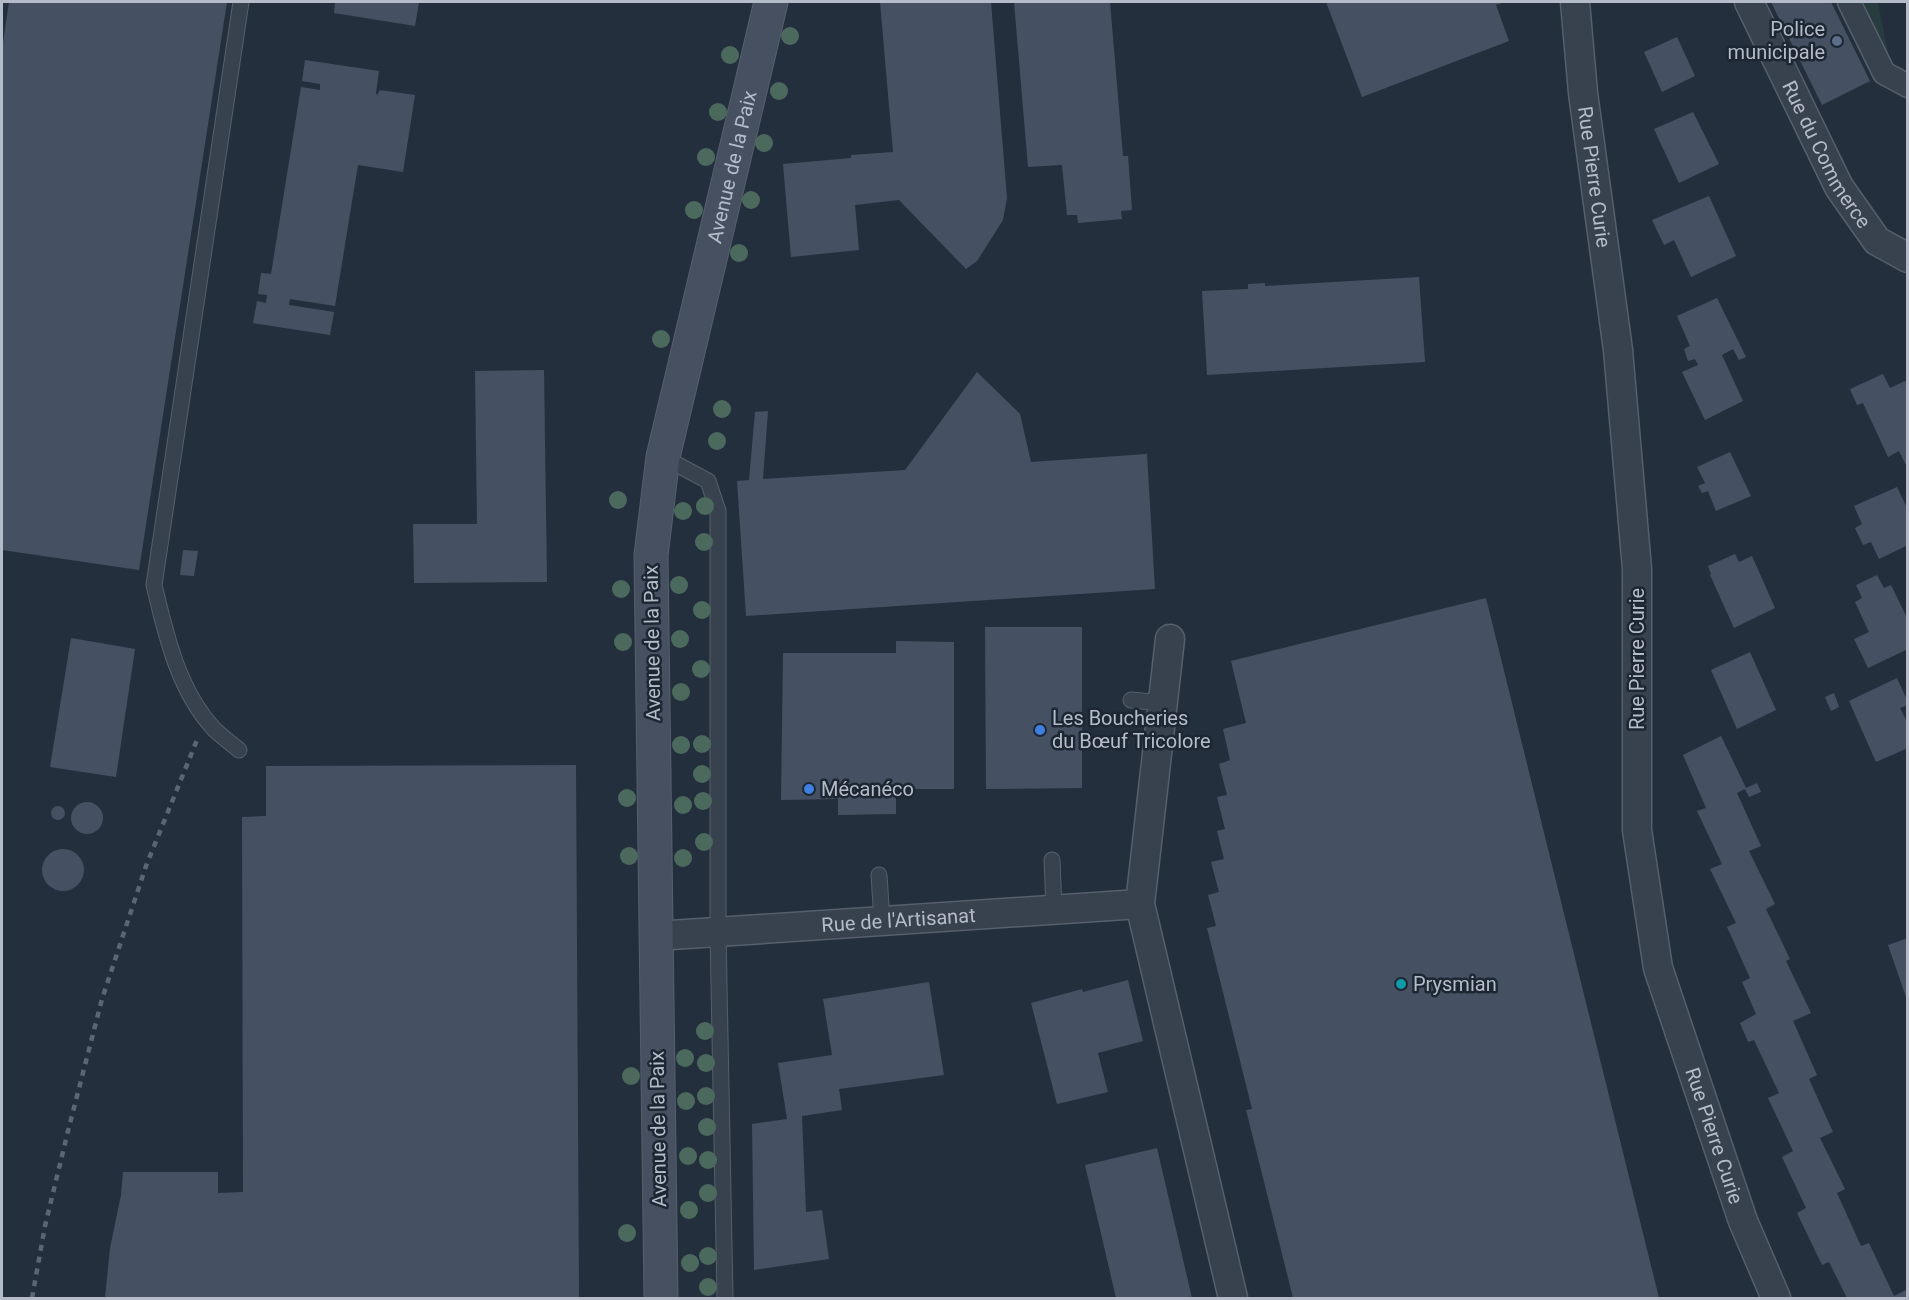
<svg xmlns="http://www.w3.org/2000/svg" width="1909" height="1300" viewBox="0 0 1909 1300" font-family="Roboto,sans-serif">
	<rect width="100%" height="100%" fill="#242f3e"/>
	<!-- green -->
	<path fill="#263c3f" d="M 1862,2 L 1878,2 L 1888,53 L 1887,53 Z"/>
	<!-- building -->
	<path fill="#455162" d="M 9,2 L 227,2 L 139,570 L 2,550 L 2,49 Z
		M 335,2 L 419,2 L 415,26 L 334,13 Z
		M 880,2 L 991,2 L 1007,198 L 1003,220 L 977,261 L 966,269 L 899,200 L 855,205 L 859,250 L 791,257 L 783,164 L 851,158 L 851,155 L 893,152 Z
		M 1014,2 L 1110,2 L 1123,156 L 1128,156 L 1132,210 L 1121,211 L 1122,219 L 1078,223 L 1077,215 L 1067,215 L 1062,165 L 1028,167 Z
		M 1326,2 L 1505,2 L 1496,5 L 1509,41 L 1362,97 Z
		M 1771,2 L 1831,2 L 1870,81 L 1822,105 Z
		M 1677,37 L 1695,76 L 1662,92 L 1644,52 Z
		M 305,60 L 379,71 L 376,93 L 377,95 L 380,90 L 415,95 L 403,172 L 358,165 L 335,306 L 290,299 L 289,305 L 334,312 L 330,335 L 253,323 L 257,301 L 266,303 L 267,295 L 258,294 L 261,273 L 271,274 L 301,87 L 320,90 L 320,84 L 302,81 Z
		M 1693,112 L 1719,164 L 1679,183 L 1654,129 Z
		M 1709,196 L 1736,256 L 1691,277 L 1674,240 L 1664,245 L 1652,220 Z
		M 1419,277 L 1425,362 L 1207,375 L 1202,291 L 1248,289 L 1248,284 L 1265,283 L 1265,286 Z
		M 1717,298 L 1746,357 L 1739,360 L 1733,349 L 1722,355 L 1743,401 L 1705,420 L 1682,372 L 1698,365 L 1695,359 L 1688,361 L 1684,349 L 1690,346 L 1677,316 Z
		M 544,370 L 547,582 L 414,583 L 413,524 L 477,524 L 475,371 Z
		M 977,372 L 1020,414 L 1031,462 L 1147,454 L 1155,589 L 746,616 L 737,481 L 749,480 L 755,412 L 768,411 L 763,479 L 905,470 Z
		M 1883,374 L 1890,388 L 1905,381 L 1908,386 L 1908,469 L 1899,451 L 1888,457 L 1863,403 L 1857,405 L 1850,389 Z
		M 1730,452 L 1751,496 L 1716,511 L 1708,491 L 1702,493 L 1698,486 L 1705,483 L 1697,467 Z
		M 1897,487 L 1908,510 L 1908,545 L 1879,559 L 1871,542 L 1863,545 L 1855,528 L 1862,524 L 1854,506 Z
		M 183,550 L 198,551 L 194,576 L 180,575 Z
		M 1735,554 L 1739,562 L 1752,556 L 1775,608 L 1734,628 L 1710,575 L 1711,574 L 1708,566 Z
		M 1877,575 L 1884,588 L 1891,585 L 1908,620 L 1908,649 L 1868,668 L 1854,639 L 1869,632 L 1855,602 L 1862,598 L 1856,585 Z
		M 1486,598 L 1659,1298 L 1293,1298 L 1246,1110 L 1252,1109 L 1207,928 L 1216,926 L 1208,895 L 1219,892 L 1211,862 L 1224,859 L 1217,831 L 1225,829 L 1217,797 L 1227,795 L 1219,764 L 1230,760 L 1223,729 L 1246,723 L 1231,661 Z
		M 985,627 L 1082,627 L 1082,788 L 986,789 Z
		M 71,638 L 135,649 L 116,777 L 50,767 Z
		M 896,641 L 954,642 L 954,789 L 896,789 L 896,814 L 838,815 L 838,799 L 781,800 L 783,653 L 896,653 Z
		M 1750,652 L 1776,710 L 1737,729 L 1711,670 Z
		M 1897,678 L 1908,702 L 1908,705 L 1900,708 L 1908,724 L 1908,748 L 1876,762 L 1849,701 Z
		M 1834,693 L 1839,707 L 1831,711 L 1825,697 Z
		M 1721,736 L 1746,788 L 1757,783 L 1761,792 L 1749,797 L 1745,789 L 1737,793 L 1761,846 L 1749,851 L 1775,904 L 1766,909 L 1790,959 L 1786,961 L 1811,1013 L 1793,1021 L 1817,1075 L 1809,1079 L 1833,1132 L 1820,1138 L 1845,1189 L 1837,1193 L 1861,1246 L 1869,1243 L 1894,1296 L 1908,1289 L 1908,1298 L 1847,1298 L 1829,1262 L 1822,1265 L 1797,1213 L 1806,1208 L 1782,1157 L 1793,1151 L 1768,1098 L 1779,1093 L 1754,1040 L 1748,1042 L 1740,1023 L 1756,1014 L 1742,982 L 1750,978 L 1727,927 L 1736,923 L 1710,869 L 1722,864 L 1697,811 L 1706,808 L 1683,755 Z
		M 576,765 L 579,1298 L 105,1298 L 110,1248 L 121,1195 L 123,1172 L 218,1172 L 218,1193 L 243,1192 L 242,817 L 266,816 L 266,766 Z
		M71 818a16 16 0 1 1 32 0a16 16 0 1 1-32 0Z
		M51 813a7 7 0 1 1 14 0a7 7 0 1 1-14 0Z
		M42 870a21 21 0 1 1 42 0a21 21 0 1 1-42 0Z
		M 1908,938 L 1908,1000 L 1907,1000 L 1888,945 Z
		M 1128,980 L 1143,1041 L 1098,1053 L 1108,1092 L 1057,1104 L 1031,1003 L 1082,989 L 1083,992 Z
		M 929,982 L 944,1075 L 839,1089 L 842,1110 L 802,1116 L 806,1212 L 822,1210 L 829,1259 L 754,1270 L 752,1124 L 787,1119 L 778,1063 L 832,1055 L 823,999 Z
		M 1157,1148 L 1192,1298 L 1116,1298 L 1085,1165 Z"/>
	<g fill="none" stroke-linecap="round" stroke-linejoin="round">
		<defs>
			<path id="service" d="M 663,457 L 708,481 L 718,511 L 718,932 L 725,1298
				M 1131,700 L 1164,703
				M 239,750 C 231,743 222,737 214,729 C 178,690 166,635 154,585 L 241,2
				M 1052,860 L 1054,910
				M 879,875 L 882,921"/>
			<path id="pedestrian" d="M 1849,2 L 1884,73 L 1908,86"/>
			<g id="minor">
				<path id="s1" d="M 1575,2 L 1583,93 L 1618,350 L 1637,569 L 1637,830 L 1658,968 L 1743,1221 L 1776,1298"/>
				<path id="s2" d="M 1749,2 L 1839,187 L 1877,241 L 1908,258"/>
				<path d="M 1170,639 L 1140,904 L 1233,1298"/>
				<path id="s3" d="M 656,936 L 1140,904"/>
			</g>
			<g id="secondary">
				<path id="s4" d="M 661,1298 L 651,555 L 663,457 L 771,2"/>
			</g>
		</defs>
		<!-- service casing -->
		<use href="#service" stroke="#565f6c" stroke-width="17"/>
		<!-- pedestrian casing -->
		<use href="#pedestrian" stroke="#565f6c" stroke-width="25"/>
		<!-- minor casing -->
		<use href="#minor" stroke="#565f6c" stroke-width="31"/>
		<!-- secondary casing -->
		<use href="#secondary" stroke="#565f6c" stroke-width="35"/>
		<!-- service -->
		<use href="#service" stroke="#38414e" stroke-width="15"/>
		<!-- pedestrian -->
		<use href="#pedestrian" stroke="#38414e" stroke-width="22"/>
		<!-- minor -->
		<use href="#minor" stroke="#38414e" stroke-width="28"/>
		<!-- secondary -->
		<use href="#secondary" stroke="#465061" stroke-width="33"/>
		<!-- rail -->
		<path stroke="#5a6575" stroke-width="4.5" stroke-dasharray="6 6" stroke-linecap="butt" d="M 32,1298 L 45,1226 L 68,1131 L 102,999 L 146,866 L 197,740"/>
	</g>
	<!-- trees -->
	<g fill="#4b6a5d">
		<circle cx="790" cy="36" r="9"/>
		<circle cx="730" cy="55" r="9"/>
		<circle cx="779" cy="91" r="9"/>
		<circle cx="718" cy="112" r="9"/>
		<circle cx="764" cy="143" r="9"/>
		<circle cx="706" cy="157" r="9"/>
		<circle cx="751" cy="200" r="9"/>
		<circle cx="694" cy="210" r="9"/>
		<circle cx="739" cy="253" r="9"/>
		<circle cx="661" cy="339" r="9"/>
		<circle cx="722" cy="409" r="9"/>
		<circle cx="717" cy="441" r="9"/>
		<circle cx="618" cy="500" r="9"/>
		<circle cx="705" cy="506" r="9"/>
		<circle cx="683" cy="511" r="9"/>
		<circle cx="704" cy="542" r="9"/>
		<circle cx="679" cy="585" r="9"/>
		<circle cx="621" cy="589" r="9"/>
		<circle cx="702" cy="610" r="9"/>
		<circle cx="680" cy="639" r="9"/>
		<circle cx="623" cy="642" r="9"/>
		<circle cx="701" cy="669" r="9"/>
		<circle cx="681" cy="692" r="9"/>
		<circle cx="702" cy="744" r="9"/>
		<circle cx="681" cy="745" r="9"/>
		<circle cx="702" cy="774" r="9"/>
		<circle cx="627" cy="798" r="9"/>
		<circle cx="703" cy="801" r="9"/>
		<circle cx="683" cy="805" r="9"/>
		<circle cx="704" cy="842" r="9"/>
		<circle cx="629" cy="856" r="9"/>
		<circle cx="683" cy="858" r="9"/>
		<circle cx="705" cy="1031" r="9"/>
		<circle cx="685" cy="1058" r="9"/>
		<circle cx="706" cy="1063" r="9"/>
		<circle cx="631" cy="1076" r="9"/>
		<circle cx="706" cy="1096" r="9"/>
		<circle cx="686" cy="1101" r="9"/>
		<circle cx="707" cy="1127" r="9"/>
		<circle cx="688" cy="1156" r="9"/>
		<circle cx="708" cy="1160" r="9"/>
		<circle cx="708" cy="1193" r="9"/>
		<circle cx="689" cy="1210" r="9"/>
		<circle cx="627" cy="1233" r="9"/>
		<circle cx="708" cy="1256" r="9"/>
		<circle cx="690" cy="1263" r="9"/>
		<circle cx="708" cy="1287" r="9"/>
	</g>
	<!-- markers -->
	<circle fill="#5c6f8a" stroke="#1d2633" stroke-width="2" cx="1837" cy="41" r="6"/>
	<g fill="#3f7fe0" stroke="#1d2633" stroke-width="2">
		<circle cx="1040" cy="730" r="6"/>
		<circle cx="809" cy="789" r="6"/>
	</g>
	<circle fill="#0f9aa8" stroke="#1d2633" stroke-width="2" cx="1401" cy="984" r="6"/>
	<g text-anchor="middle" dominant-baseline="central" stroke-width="5" stroke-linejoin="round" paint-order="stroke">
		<!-- poi labels -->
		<g font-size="20" fill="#b4bcc9" stroke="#1d2633" text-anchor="start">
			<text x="1825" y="29" text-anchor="end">Police<tspan x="1825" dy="23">municipale</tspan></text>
			<text x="1052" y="718">Les Boucheries<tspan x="1052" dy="23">du Bœuf Tricolore</tspan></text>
			<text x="821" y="789">Mécanéco</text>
			<text x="1413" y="984">Prysmian</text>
		</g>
		<!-- street labels -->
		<g font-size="20" fill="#b4bcc9" stroke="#1d2633">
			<text stroke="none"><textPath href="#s2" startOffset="171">Rue du Commerce</textPath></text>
			<text stroke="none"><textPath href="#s4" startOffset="1140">Avenue de la Paix</textPath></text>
			<text stroke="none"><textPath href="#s1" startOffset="176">Rue Pierre Curie</textPath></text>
			<text transform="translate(652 643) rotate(-91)">Avenue de la Paix</text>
			<text transform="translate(1637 659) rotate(-90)">Rue Pierre Curie</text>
			<text stroke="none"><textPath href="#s3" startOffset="243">Rue de l'Artisanat</textPath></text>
			<text transform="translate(658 1129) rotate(-91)">Avenue de la Paix</text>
			<text stroke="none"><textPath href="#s1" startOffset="1148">Rue Pierre Curie</textPath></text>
		</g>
	</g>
	<!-- border -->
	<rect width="1909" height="1300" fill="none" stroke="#b4bcc9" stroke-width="6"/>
</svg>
